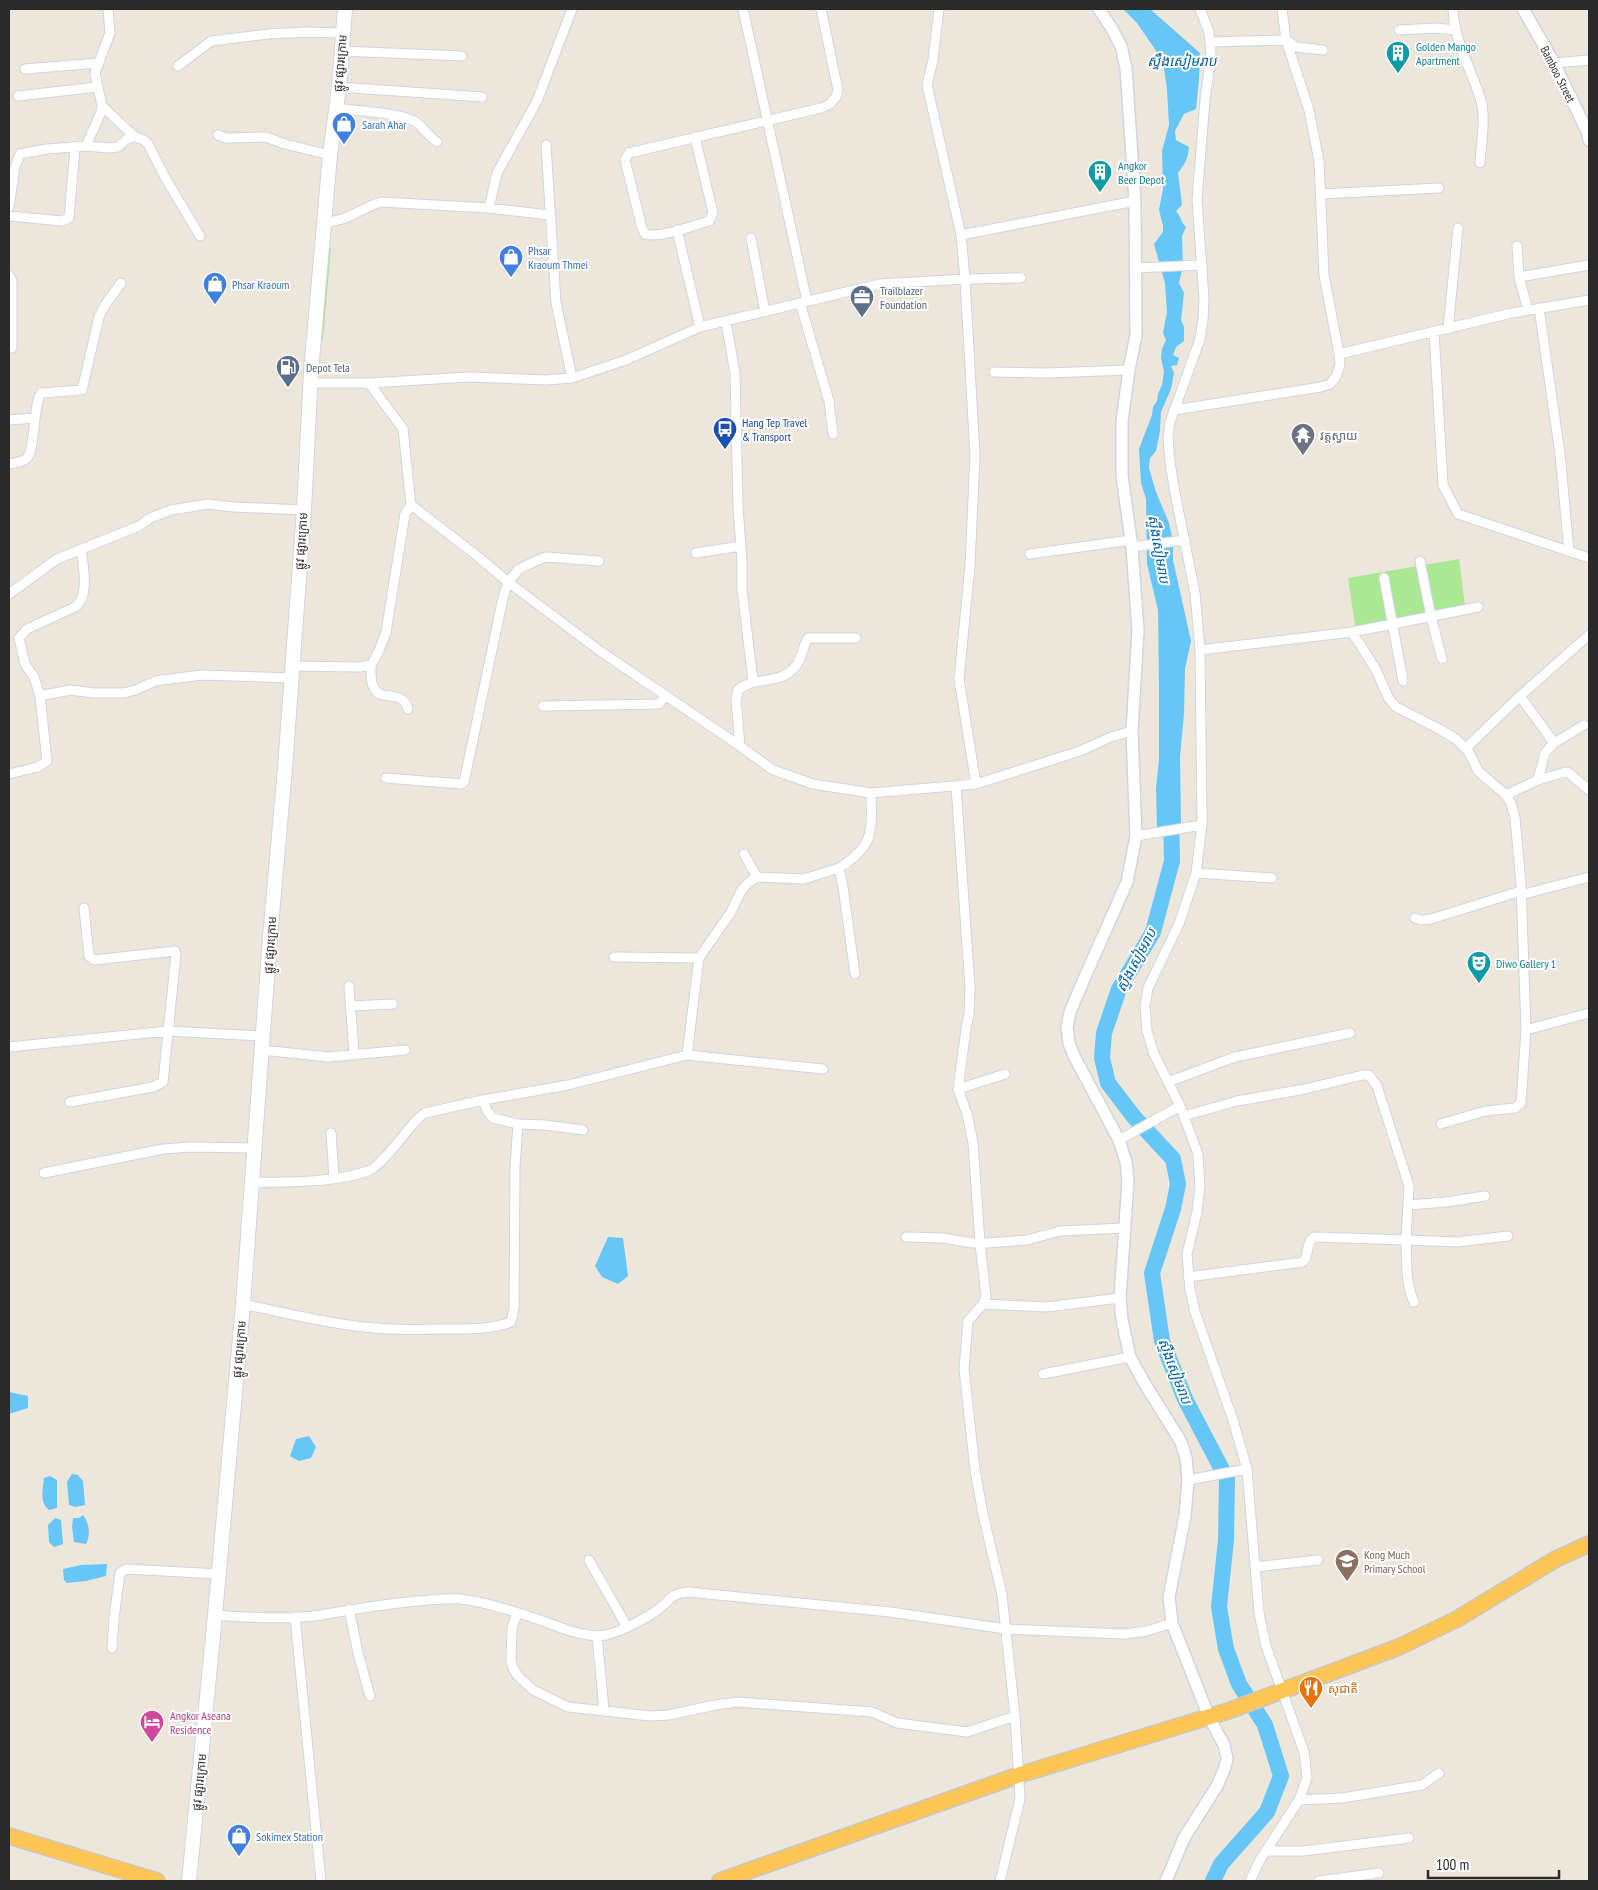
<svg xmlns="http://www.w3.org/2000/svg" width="1598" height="1890" viewBox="0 0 1598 1890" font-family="'PT Sans Narrow','Noto Sans Khmer',sans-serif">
	<rect width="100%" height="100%" fill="#ede7db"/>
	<!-- green -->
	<path fill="#aae893" d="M 324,247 L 331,248 L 323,340 L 316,340 Z
		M 1459,559 L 1466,614 L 1356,632 L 1348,578 Z"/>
	<!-- water -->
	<path fill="#66c6f7" d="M 1123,9 L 1150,9 L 1200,53 L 1199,80 L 1196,109 L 1184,114 L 1175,131 L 1176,140 L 1189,147 C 1188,159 1185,164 1178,173 L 1182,205 L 1176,211 C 1181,216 1181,223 1186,227 L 1182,236 L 1183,266 L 1179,283 L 1184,293 L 1181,320 L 1184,327 L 1184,341 L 1176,347 L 1173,355 L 1179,358 L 1177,365 L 1171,366 L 1174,373 L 1171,389 L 1161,412 L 1160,431 L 1156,451 L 1150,458 L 1149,468 L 1156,492 L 1169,523 L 1173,541 L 1173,560 L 1191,641 L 1185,669 L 1184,714 L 1180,757 L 1181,824 L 1157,828 L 1156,788 L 1159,760 L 1159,686 L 1158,610 L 1147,564 L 1146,499 L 1141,483 L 1139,449 L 1152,415 L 1153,407 L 1157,401 L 1158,394 L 1162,385 L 1164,372 L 1161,358 L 1162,349 L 1166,340 L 1163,333 L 1167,312 L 1165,283 L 1154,244 L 1163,232 L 1163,226 L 1159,210 L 1163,189 L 1162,151 L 1169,125 L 1167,89 L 1163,61 L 1137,23 Z
		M 608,1237 L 623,1238 L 628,1276 L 618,1284 L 602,1277 L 595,1266 Z
		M 9,1392 L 28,1396 L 28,1408 L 9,1414 Z
		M 309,1436 L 316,1447 L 311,1458 L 299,1461 L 290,1456 L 296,1439 Z
		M 72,1474 L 78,1475 L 83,1481 L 85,1505 L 75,1507 L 69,1505 L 67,1482 Z
		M 50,1476 L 57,1480 L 57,1508 L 49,1510 C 39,1502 43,1489 44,1478 Z
		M 83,1515 C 89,1522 91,1535 86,1544 L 74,1542 L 72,1527 L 73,1518 L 79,1518 Z
		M 55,1518 L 61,1520 L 63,1544 L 54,1547 L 49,1542 L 48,1525 Z
		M 107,1564 L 106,1576 L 86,1581 L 67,1583 L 64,1580 L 63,1569 L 81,1565 Z"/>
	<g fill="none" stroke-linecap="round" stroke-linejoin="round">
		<!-- river -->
		<path stroke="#66c6f7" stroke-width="16" d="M 1171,812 L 1172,861 L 1153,932 L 1119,989 L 1104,1033 L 1102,1058 L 1108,1083 L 1134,1117 L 1173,1159 L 1178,1184 L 1173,1209 L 1152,1273 L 1162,1341 L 1185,1399 L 1227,1479 L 1226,1540 L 1219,1607 L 1226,1649 L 1239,1684 L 1265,1725 L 1281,1776 L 1267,1812 L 1221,1864 L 1213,1881"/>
		<defs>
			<path id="minor" d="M 743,9 L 807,301
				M 939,9 L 933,60 L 927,85 L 961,235 L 965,279 L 975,456 L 970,565 L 959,679 L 976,784
				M 1200,9 L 1209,32 L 1211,54 L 1205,100 L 1197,200 L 1204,299 L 1203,320 L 1200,339 L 1170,422 L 1168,438 L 1170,462 L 1175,493 L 1195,593 L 1200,650 L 1202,825 L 1196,873 L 1179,924 L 1148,988 L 1145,1006 L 1147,1031 L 1154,1054 L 1180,1106 L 1198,1154 L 1200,1186 L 1197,1212 L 1187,1254 L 1190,1290 L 1195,1312 L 1233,1420 L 1247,1469 L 1259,1613 L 1266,1646 L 1304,1752 L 1307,1778 L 1299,1800 L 1260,1860 L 1250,1881
				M 1453,9 C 1454,42 1472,70 1481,101 C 1486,118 1481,145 1480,163
				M 1399,30 L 1435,28 L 1455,30
				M 1211,42 L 1286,40 L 1296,47 L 1323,50
				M 341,51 L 462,56
				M 1554,63 L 1589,60
				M 178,66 L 211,41 L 269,34 L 306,32 L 343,33
				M 25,69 L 98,63
				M 339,87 L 482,97
				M 18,96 L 97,87
				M 336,108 C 357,111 396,112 414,121 C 421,124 428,136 437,142
				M 218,135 L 226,138 L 266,137 L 285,144 L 330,155
				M 135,137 L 144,140 L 148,144 L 166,179 L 200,236
				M 695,137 L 713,213 L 709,221 C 694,225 659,239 645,234 L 642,228 L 625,160 L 629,153 L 821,108 L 830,104 L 836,97 L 838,90 L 821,9
				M 546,145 L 556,303 L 572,378
				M 86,146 L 101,112 L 102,106 L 95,73 L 110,33 L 108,9
				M 1321,194 L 1439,188
				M 9,207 L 15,167 L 20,154 L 47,149 L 86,146 L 109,148 L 118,147 L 127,139 L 135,137 L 102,106
				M 489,208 L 497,173 L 537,101 L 572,9
				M 9,216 L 62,221 L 69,218 L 75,148
				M 324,222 C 347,222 359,209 381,202 L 489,208 L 550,215
				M 677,230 L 700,327
				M 961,235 L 1135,201
				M 751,238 L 765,312
				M 1517,246 L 1519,277 L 1528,310
				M 1135,268 L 1202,265
				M 9,275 L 12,281 L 12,348 L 9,348
				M 1519,277 L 1589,265
				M 800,303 L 829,401 L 833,434
				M 1539,308 L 1560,454 L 1569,551
				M 726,322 L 735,373 L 738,507 L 742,561 L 742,589 L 753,682
				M 1448,329 L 1458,228
				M 1434,332 L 1443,485 L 1458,514 L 1589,558
				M 1339,354 L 1512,313 L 1589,300
				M 994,372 L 1047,373 L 1129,370
				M 311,383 L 369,383 L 469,377 L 546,380 L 572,378 L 626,360 L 700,327 L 880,284 L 965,279 L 1021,278
				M 369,383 L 403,429 L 411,505 L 476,555 L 508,582 L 600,651 L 740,746 L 773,770 L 813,784 L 871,793 L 976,784 L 1080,751 L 1111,737 L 1132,731
				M 1174,410 L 1321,387 L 1330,384 L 1336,377 L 1340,364 L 1339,354 L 1324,275 L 1319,161 L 1309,110 L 1286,40 L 1282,9
				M 9,420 L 35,418
				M 9,464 C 14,463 23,462 27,458 C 35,451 33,406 41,393 L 82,390 L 99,317 L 105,305 L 121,283
				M 1132,547 L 1185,540
				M 696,553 L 741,546
				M 1030,554 L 1131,540
				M 1420,561 L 1431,617 L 1442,659
				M 1384,578 L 1403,681
				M 9,594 L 57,559 L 139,526 L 150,518 L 171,510 L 208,504 L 234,507 L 304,510
				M 1352,632 L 1375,668 L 1389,699 L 1396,707 L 1439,729 L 1456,739 L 1469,752 L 1478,771 L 1506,795 L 1511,803 L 1515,818 L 1521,884 L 1526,1030 L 1521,1103 L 1515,1108 L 1485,1111 L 1441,1124
				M 1200,650 L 1352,632 L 1478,607
				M 371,665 C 371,672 370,682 374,688 C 381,703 402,688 408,709
				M 292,666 L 360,667 L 371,665 L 379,651 L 386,632 L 405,514 L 411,505
				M 40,696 L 70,690 L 94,693 L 124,693 L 136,690 L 155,681 L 202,675 L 291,678
				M 1520,696 L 1554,743
				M 543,706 L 659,704 L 666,695
				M 740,746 L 736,700 L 738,690 C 754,676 780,685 795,667 C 803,658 802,647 808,638 L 856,638
				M 1466,748 L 1520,696 L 1589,635
				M 9,774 L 38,767 L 47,761 L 40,696 L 34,677 L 25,664 L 19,638 L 27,629 L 75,607 C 90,597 83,564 81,549
				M 386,778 L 461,784 L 464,782 L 503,598 L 508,582 L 519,569 L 538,560 L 546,557 L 599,561
				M 1538,780 L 1545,753 L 1554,743 L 1584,725
				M 956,786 L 970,988 L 969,1014 L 966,1029 L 958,1089 L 967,1114 L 973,1143 L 980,1243 L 986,1296 L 983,1304 L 968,1321 L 964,1369 L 975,1470 L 983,1514 L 1002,1595 L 1015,1716 L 1020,1799 L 1000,1881
				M 1506,795 L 1538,780 L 1566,772 L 1569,773 L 1589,790
				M 1136,836 L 1202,825
				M 744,854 L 757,877 L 804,879 L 839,868
				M 1196,873 L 1272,878
				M 1521,895 L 1589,877
				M 1415,918 L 1421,920 L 1431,919 L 1521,891
				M 614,957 L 699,958
				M 855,974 L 843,887 L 839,868 C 874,846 872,832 871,793
				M 349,986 L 354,1053
				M 351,1006 L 393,1004
				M 1526,1030 L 1589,1013
				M 9,1047 L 168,1031 L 263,1036
				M 262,1050 L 328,1057 L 405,1050
				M 687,1055 L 823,1069
				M 1168,1082 L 1235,1057 L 1350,1033
				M 958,1089 L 1005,1074
				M 483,1100 L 487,1111 L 493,1118 L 518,1124 L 545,1125 L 583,1130
				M 70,1102 L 153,1087 L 163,1082 L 176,954 L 175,951 L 94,960 L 89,956 L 84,908
				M 1184,1116 L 1237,1101 L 1305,1089 L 1363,1075 L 1369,1075 L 1377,1086 L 1409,1186 L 1406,1240 L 1314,1237 C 1305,1243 1310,1255 1303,1262 L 1188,1277
				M 331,1133 L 334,1177
				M 1119,1140 L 1180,1106
				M 44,1173 L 163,1149 L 191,1147 L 254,1148
				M 252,1182 C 283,1183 342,1182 370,1170 C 375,1168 380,1162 384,1158 C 397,1146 412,1121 425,1113 L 483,1100 L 568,1085 L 687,1055 L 699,958 L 731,912 L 741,891 L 748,883 L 757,877
				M 1408,1205 L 1446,1202 L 1485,1196
				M 906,1237 L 943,1238 L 972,1243 L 986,1243 L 1027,1240 L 1060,1231 L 1124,1228
				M 1414,1302 C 1405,1283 1407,1261 1406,1240 L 1457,1242 L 1508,1236
				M 243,1304 C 280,1312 317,1321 355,1326 C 385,1330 414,1330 443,1329 C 465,1329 490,1330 511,1322 L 514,1308 L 515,1167 L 518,1124
				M 983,1304 L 1046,1307 L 1120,1298
				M 1043,1374 L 1130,1357
				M 1188,1480 L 1247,1469
				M 589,1560 L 627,1627
				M 1255,1567 L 1318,1560
				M 349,1609 L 358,1653 L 370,1696
				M 517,1614 L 512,1628 L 511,1661 L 513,1668 L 518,1676 L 533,1690 L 568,1707 L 650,1716 L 669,1715 L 715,1705 L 738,1702 L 872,1712 L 897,1723 L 967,1732 L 1015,1716
				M 215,1615 C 250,1618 287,1620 321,1615 C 354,1609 385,1604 418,1601 C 432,1600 446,1598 460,1599 C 486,1602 512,1611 537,1619 C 558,1626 584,1639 606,1635 C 622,1631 647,1618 660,1608 C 672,1598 671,1594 688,1592 L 890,1612 L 1006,1629 L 1124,1634 L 1147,1631 L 1172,1623
				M 295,1617 L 321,1881
				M 597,1635 L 604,1710
				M 112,1648 L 114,1618 L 120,1573 L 126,1569 L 219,1574
				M 1299,1800 L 1342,1798 L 1422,1785 L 1439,1773
				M 1266,1851 L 1303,1851 L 1409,1838
				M 1319,1881 L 1379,1873"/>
			<path id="tertiary" d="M 1099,9 L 1112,29 L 1121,46 L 1126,68 L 1135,201 L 1136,335 L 1129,370 L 1122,421 L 1122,476 L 1132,547 L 1138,630 L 1132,731 L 1136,836 L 1127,882 L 1084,979 L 1070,1012 L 1067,1027 L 1069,1043 L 1074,1056 L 1119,1140 L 1126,1162 L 1128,1181 L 1120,1298 L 1122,1320 L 1130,1357 L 1145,1384 L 1181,1442 L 1186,1458 L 1188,1480 L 1185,1516 L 1169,1597 L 1172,1623 L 1209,1717 L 1224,1745 L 1227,1759 L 1224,1770 L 1217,1786 L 1184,1838 L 1166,1881
				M 1523,9 L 1554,63 L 1587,131 L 1589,140"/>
			<path id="secondary" d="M 189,1881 L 215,1615 L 243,1304 L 270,937 L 285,768 L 304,510 L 311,372 L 330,155 L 339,87 L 345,9"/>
			<path id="trunk" d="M 9,1836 L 157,1881
				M 720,1881 L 1019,1775 L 1228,1711 L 1399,1647 L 1457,1619 L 1556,1559 L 1589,1544"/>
		</defs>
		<!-- minor casing -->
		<use href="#minor" stroke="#d0d3e4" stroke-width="11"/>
		<!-- tertiary casing -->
		<use href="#tertiary" stroke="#d0d3e4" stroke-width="14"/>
		<!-- secondary casing -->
		<use href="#secondary" stroke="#d0d3e4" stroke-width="16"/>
		<!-- trunk casing -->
		<use href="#trunk" stroke="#c8c8c8" stroke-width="18"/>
		<!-- minor -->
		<use href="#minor" stroke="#fff" stroke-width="9"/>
		<!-- tertiary -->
		<use href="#tertiary" stroke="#fff" stroke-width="11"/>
		<!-- secondary -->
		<use href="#secondary" stroke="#fff" stroke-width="14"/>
		<!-- trunk -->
		<use href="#trunk" stroke="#fdc654" stroke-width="15"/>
	</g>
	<!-- icons -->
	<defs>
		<symbol id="building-pin" viewBox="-11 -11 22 30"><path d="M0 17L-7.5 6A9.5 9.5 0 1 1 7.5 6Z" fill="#0f9aa8" stroke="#fff"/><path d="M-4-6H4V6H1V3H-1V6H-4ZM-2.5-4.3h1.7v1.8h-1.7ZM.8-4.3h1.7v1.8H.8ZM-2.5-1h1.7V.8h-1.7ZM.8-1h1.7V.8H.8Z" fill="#fff"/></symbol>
		<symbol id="shop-pin" viewBox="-11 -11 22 30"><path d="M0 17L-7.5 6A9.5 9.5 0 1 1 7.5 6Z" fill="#3f7fe0" stroke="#fff"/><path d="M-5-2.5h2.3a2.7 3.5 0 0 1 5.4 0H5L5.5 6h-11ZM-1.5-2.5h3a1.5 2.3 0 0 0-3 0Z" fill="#fff"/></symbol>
		<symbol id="office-pin" viewBox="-11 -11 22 30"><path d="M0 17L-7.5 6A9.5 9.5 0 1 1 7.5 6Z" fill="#5c6f8a" stroke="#fff"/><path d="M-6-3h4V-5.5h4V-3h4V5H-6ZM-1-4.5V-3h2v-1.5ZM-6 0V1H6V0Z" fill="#fff"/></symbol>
		<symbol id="fuel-pin" viewBox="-11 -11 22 30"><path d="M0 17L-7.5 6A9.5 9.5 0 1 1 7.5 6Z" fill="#5c6f8a" stroke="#fff"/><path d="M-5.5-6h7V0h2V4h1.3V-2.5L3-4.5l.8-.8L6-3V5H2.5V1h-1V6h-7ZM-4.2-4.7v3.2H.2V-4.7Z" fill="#fff"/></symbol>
		<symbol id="bus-pin" viewBox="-11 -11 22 30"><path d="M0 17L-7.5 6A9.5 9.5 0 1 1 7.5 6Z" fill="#1a4fb4" stroke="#fff"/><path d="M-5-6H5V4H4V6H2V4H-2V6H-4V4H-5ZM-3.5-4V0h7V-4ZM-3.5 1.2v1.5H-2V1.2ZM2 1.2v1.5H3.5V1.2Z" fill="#fff"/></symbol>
		<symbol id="temple-pin" viewBox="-11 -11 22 30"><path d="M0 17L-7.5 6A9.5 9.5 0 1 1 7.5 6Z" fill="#6b7280" stroke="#fff"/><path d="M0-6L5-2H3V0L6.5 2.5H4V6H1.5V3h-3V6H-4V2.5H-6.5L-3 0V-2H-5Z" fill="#fff"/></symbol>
		<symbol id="theatre-pin" viewBox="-11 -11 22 30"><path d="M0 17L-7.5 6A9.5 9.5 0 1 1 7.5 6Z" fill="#0f9aa8" stroke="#fff"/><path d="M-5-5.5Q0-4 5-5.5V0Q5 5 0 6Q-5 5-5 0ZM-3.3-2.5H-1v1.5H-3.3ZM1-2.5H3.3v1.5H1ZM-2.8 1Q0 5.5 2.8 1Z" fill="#fff"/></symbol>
		<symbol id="school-pin" viewBox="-11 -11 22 30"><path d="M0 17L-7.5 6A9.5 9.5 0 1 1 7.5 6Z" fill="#8d6e63" stroke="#fff"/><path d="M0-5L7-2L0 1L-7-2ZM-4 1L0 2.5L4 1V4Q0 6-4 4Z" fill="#fff"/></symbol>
		<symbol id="restaurant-pin" viewBox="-11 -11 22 30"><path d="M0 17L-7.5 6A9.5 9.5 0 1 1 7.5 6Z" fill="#e8710a" stroke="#fff"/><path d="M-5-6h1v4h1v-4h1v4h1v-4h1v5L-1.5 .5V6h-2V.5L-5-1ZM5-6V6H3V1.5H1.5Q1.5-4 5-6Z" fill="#fff"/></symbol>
		<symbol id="hotel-pin" viewBox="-11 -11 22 30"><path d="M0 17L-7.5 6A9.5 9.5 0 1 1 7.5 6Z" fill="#d1479c" stroke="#fff"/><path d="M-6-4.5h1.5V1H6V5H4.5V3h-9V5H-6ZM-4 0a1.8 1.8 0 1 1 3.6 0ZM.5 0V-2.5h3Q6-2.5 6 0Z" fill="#fff"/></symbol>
	</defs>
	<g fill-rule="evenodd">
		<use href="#building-pin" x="1384" y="39" width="28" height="38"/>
		<use href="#shop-pin" x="330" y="110" width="28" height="38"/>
		<use href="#building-pin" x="1086" y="158" width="28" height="38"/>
		<use href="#shop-pin" x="497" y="243" width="28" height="38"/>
		<use href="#shop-pin" x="201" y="270" width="28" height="38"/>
		<use href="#office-pin" x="848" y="283" width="28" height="38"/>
		<use href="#fuel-pin" x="274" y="353" width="28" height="38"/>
		<use href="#bus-pin" x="711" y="415" width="28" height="38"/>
		<use href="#temple-pin" x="1289" y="421" width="28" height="38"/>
		<use href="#theatre-pin" x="1465" y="949" width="28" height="38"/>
		<use href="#school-pin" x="1333" y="1547" width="28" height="38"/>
		<use href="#restaurant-pin" x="1297" y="1674" width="28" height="38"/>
		<use href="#hotel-pin" x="138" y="1708" width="28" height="38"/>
		<use href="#shop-pin" x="225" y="1822" width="28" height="38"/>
	</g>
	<g text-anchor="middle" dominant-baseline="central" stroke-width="4" stroke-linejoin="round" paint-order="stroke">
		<!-- culture labels -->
		<g font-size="12" fill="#0d838f" stroke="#fff" text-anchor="start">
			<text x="1416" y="46">Golden Mango<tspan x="1416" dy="14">Apartment</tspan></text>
			<text x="1118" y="165">Angkor<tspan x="1118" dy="14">Beer Depot</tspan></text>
			<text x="1496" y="963">Diwo Gallery 1</text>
		</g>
		<!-- street labels -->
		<g font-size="12" fill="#2a2a2a" stroke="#fff">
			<text transform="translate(340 63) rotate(-85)">ផ្លូវ ផ្សារក្រោម</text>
			<text transform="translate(1558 74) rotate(63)">Bamboo Street</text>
			<text transform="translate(301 541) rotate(-86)">ផ្លូវ ផ្សារក្រោម</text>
			<text transform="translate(270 945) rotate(-86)">ផ្លូវ ផ្សារក្រោម</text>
			<text transform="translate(239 1349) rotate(-85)">ផ្លូវ ផ្សារក្រោម</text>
			<text transform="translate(199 1782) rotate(-84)">ផ្លូវ ផ្សារក្រោម</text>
		</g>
		<!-- shop labels -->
		<g font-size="12" fill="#366cbe" stroke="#fff" text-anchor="start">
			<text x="362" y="124">Sarah Ahar</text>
			<text x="528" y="250">Phsar<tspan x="528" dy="14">Kraoum Thmei</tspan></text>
			<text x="232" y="284">Phsar Kraoum</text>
			<text x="256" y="1836">Sokimex Station</text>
		</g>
		<!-- service labels -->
		<g font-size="12" fill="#4e5e75" stroke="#fff" text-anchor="start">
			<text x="880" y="290">Trailblazer<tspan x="880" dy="14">Foundation</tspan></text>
			<text x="306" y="367">Depot Tela</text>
		</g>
		<!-- transit labels -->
		<g font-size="12" fill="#164399" stroke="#fff" text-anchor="start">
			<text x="742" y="422">Hang Tep Travel<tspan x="742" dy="14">&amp; Transport</tspan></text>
		</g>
		<!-- worship labels -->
		<g font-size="12" fill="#5b616d" stroke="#fff" text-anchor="start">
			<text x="1320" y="435">វត្តស្វាយ</text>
		</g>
		<!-- education labels -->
		<g font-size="12" fill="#785e54" stroke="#fff" text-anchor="start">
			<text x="1364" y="1554">Kong Much<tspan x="1364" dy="14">Primary School</tspan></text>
		</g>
		<!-- food labels -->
		<g font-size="12" fill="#c56008" stroke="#fff" text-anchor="start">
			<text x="1328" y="1688">សុជាតិ</text>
		</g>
		<!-- hotel labels -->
		<g font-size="12" fill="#b23c85" stroke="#fff" text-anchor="start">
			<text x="170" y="1715">Angkor Aseana<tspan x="170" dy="14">Residence</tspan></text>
		</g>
		<!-- water labels -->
		<g font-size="14" font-style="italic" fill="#0361a5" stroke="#fff">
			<text x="1182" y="61">ស្ទឹងសៀមរាប</text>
			<text transform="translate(1159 549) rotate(80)">ស្ទឹងសៀមរាប</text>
			<text transform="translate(1136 960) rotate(-62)">ស្ទឹងសៀមរាប</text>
			<text transform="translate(1175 1371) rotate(69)">ស្ទឹងសៀមរាប</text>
		</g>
	</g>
	<!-- border -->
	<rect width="1598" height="1890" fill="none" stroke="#2a2a2a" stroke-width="20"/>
	<!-- scale -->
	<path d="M1428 1870v8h131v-8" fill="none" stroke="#2a2a2a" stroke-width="2.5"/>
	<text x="1436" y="1870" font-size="15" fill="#2a2a2a" stroke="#ffffff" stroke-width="4" paint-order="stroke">100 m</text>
</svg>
